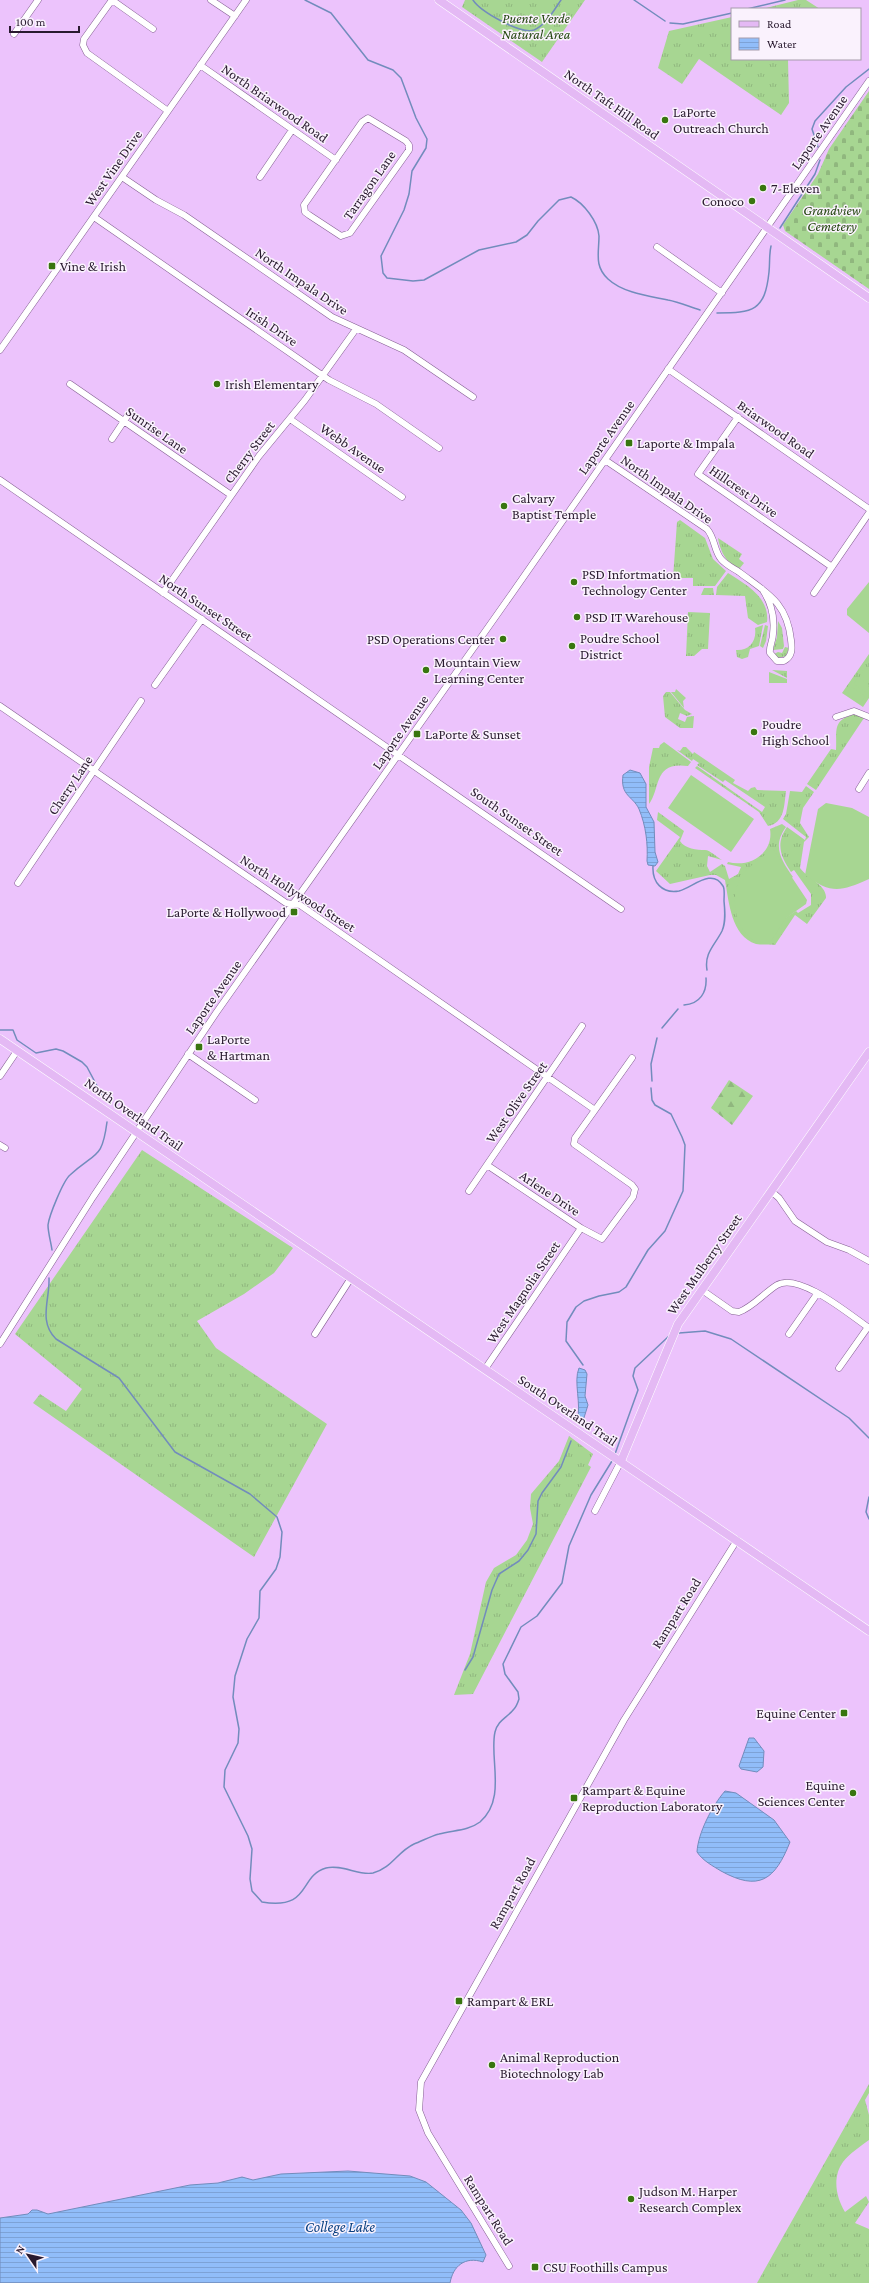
<svg xmlns="http://www.w3.org/2000/svg" width="869" height="2283" viewBox="0 0 869 2283" font-family="'Crimson Pro',serif">
	<defs>
		<pattern id="grass-tufts" width="24" height="20" patternUnits="userSpaceOnUse"><rect width="24" height="20" fill="#a7d692"/><path d="M3 7l-1-3M5 7V3M7 7l1-3M15 17l-1-3M17 17v-4M19 17l1-3" fill="none" stroke="#90b77e"/></pattern>
		<pattern id="forest-firs" width="22" height="20" patternUnits="userSpaceOnUse"><rect width="22" height="20" fill="#a7d692"/><path d="M5 1l3.5 6h-7zM16 11l3.5 6h-7z" fill="#90b77e"/></pattern>
		<pattern id="cemetery-stones" width="16" height="16" patternUnits="userSpaceOnUse"><rect width="16" height="16" fill="#a7d692"/><path d="M2 7V4a2 2 0 0 1 4 0v3zM10 15v-3a2 2 0 0 1 4 0v3z" fill="#90b77e"/></pattern>
		<pattern id="water-rules" width="6" height="5" patternUnits="userSpaceOnUse"><rect width="6" height="5" fill="#91bdf9"/><path d="M0 2.5h6" fill="none" stroke="#7da2d6"/></pattern>
	</defs>
	<rect width="100%" height="100%" fill="#ecc3fc"/>
	<!-- grass -->
	<path fill="url(#grass-tufts)" d="M 465,0 L 585,0 L 542,62 L 462,7 Z
		M 798,0 L 806,0 L 820,9 L 762,9 Z
		M 732,17 L 732,59 L 788,59 L 789,103 L 781,115 L 699,59 L 682,84 L 658,68 L 669,31 Z
		M 680,520 L 705,538 L 713,559 L 726,571 L 715,586 L 693,586 L 693,578 L 673,578 L 677,522 Z
		M 718,538 L 742,554 L 739,559 L 744,563 L 740,568 C 727,565 720,551 718,538 Z
		M 728,573 C 745,584 770,597 767,622 L 758,625 L 748,618 L 745,596 L 716,595 L 717,587 Z
		M 704,588 L 713,588 L 714,595 L 701,595 Z
		M 688,612 L 710,613 L 708,649 L 702,649 L 694,656 L 686,656 Z
		M 778,621 L 782,628 L 784,646 L 783,649 L 773,650 L 777,637 Z
		M 763,625 L 759,646 L 750,649 L 748,657 L 742,659 L 737,657 L 736,650 C 749,651 757,641 755,628 Z
		M 765,625 L 768,626 L 766,641 L 763,648 L 760,646 Z
		M 785,647 L 789,648 L 786,656 L 778,658 L 774,654 L 778,652 L 782,653 Z
		M 869,654 L 869,698 L 863,707 L 842,693 Z
		M 772,670 L 787,671 L 787,678 Z
		M 769,672 L 787,679 L 787,683 L 769,683 Z
		M 676,689 L 686,698 L 683,701 L 684,708 L 671,692 L 675,692 Z
		M 666,692 L 670,692 L 685,710 L 692,714 L 687,716 L 680,713 L 678,719 L 685,722 L 687,717 L 694,716 L 693,728 L 680,728 L 665,717 L 663,696 Z
		M 855,714 L 864,718 L 816,790 L 807,784 L 831,749 L 836,750 C 837,730 832,720 855,714 Z
		M 664,742 L 691,762 L 688,766 C 653,761 661,788 649,804 L 649,767 L 653,748 L 659,748 L 660,745 Z
		M 683,747 L 686,747 L 693,754 L 694,752 L 735,780 L 733,783 L 748,791 L 751,788 L 755,787 L 757,790 L 786,791 C 784,805 785,823 768,826 L 759,812 L 695,768 L 697,766 L 762,812 L 765,807 L 725,780 L 723,782 L 697,765 L 699,763 L 693,759 L 692,761 L 677,750 L 680,751 Z
		M 806,786 L 814,792 L 803,808 L 800,823 L 809,837 L 804,842 L 800,868 C 807,878 827,885 826,898 L 807,924 L 795,915 L 775,945 C 769,944 762,945 756,944 C 731,936 729,902 725,880 L 716,875 L 710,875 L 670,884 L 656,871 L 680,837 L 657,820 L 658,812 L 684,831 L 680,841 C 685,849 697,850 705,850 C 710,850 718,858 722,860 L 708,856 L 707,866 L 710,872 L 722,864 L 725,866 L 729,879 L 738,874 L 741,867 L 727,864 L 728,862 C 750,868 774,853 770,829 L 782,824 L 786,827 C 772,846 781,860 793,877 L 781,884 L 785,918 L 796,911 L 798,913 L 811,905 L 811,894 L 794,870 L 791,872 C 781,857 775,844 787,827 L 805,840 L 806,837 L 783,819 L 786,814 L 790,791 L 802,792 Z
		M 142,1150 L 293,1248 L 274,1273 L 244,1294 L 197,1321 L 216,1348 L 327,1424 L 254,1557 L 33,1403 L 40,1394 L 66,1411 L 82,1389 L 15,1334 Z
		M 569,1436 L 593,1454 L 588,1465 L 591,1467 L 473,1694 L 454,1695 L 470,1654 L 486,1582 L 494,1568 L 516,1555 L 527,1540 L 533,1524 L 530,1508 L 531,1494 L 559,1461 Z
		M 869,2084 L 869,2093 L 865,2100 L 869,2115 L 869,2140 C 861,2146 849,2154 843,2162 C 832,2177 836,2197 845,2212 L 866,2196 L 869,2202 L 855,2223 L 869,2229 L 869,2283 L 757,2283 Z"/>
	<!-- forest -->
	<path fill="url(#forest-firs)" d="M 729,1080 L 753,1096 L 732,1125 L 711,1108 Z"/>
	<!-- cemetery -->
	<path fill="url(#cemetery-stones)" d="M 869,91 L 869,289 L 785,231 L 783,225 L 818,174 L 829,149 Z"/>
	<!-- garden -->
	<path fill="#a7d692" d="M 869,582 L 869,633 L 847,615 L 847,609 Z
		M 865,668 L 869,671 L 869,681 L 860,675 Z
		M 858,677 L 869,685 L 867,693 L 854,684 Z
		M 852,687 L 865,696 L 861,703 L 847,693 Z
		M 691,775 L 754,819 L 731,852 L 668,808 Z
		M 826,803 L 852,808 L 869,817 L 869,879 C 840,892 831,894 805,875 L 818,809 Z
		M 773,849 L 807,900 L 806,904 L 786,918 L 769,944 C 765,943 760,943 757,942 C 736,932 730,900 739,881 C 746,867 761,858 773,849 Z"/>
	<!-- water -->
	<path fill="url(#water-rules)" stroke="#728cbc" d="M 630,770 L 640,773 L 646,784 L 646,807 L 654,822 L 655,852 L 658,862 L 655,866 L 648,865 L 647,861 C 648,844 646,826 639,809 C 633,796 620,796 623,775 Z
		M 579,1368 L 585,1370 L 587,1374 L 585,1396 L 588,1405 L 582,1424 L 577,1422 C 582,1404 573,1382 579,1368 Z
		M 749,1738 L 754,1738 L 764,1751 L 763,1767 L 757,1772 L 741,1769 L 739,1766 Z
		M 725,1791 L 736,1793 L 774,1820 L 790,1842 C 775,1880 759,1892 721,1871 C 713,1866 703,1861 697,1852 C 698,1833 712,1806 725,1791 Z
		M 348,2171 L 410,2176 L 426,2182 L 461,2210 L 471,2223 L 486,2255 L 483,2262 C 465,2256 453,2266 450,2283 L 0,2283 L 0,2218 L 28,2214 L 32,2210 L 37,2210 L 48,2214 L 190,2185 L 218,2183 L 242,2177 L 253,2180 L 281,2174 Z"/>
	<g fill="none" stroke-linecap="round" stroke-linejoin="round">
		<!-- stream -->
		<path stroke="#728cbc" stroke-width="1.5" d="M 305,0 L 331,13 L 368,60 L 393,70 L 401,78 L 416,118 L 427,139 L 426,148 L 412,171 L 409,194 L 404,210 L 381,256 L 383,273 L 387,278 L 413,281 L 424,280 L 479,250 L 516,242 L 527,235 L 538,221 L 559,200 L 571,197 C 584,203 598,222 599,236 C 599,253 594,266 608,279 C 623,293 649,296 668,300 C 679,302 690,307 700,310
			M 473,0 C 480,11 521,35 534,30 C 546,25 554,10 561,0
			M 634,0 L 665,21
			M 747,9 L 785,0
			M 670,23 L 683,24 L 732,13
			M 818,147 L 812,129 L 815,121 L 846,87 L 869,69
			M 780,228 L 815,174 L 820,160
			M 717,313 C 753,313 765,311 769,272 C 770,263 769,254 771,246
			M 653,866 C 652,882 662,894 679,891 C 692,888 712,867 723,886 C 725,889 724,896 724,901 C 725,911 726,922 722,931 C 715,945 704,953 707,970
			M 684,1005 C 700,1004 707,992 706,978
			M 662,1028 L 678,1009
			M 0,1030 L 13,1030 L 17,1040 L 36,1053 L 56,1049 L 63,1051 L 82,1062 L 87,1067 L 104,1099
			M 652,1081 L 651,1064 L 657,1038
			M 52,1250 C 51,1242 48,1233 48,1225 C 49,1216 63,1181 70,1175 C 96,1151 102,1160 107,1122
			M 49,1278 C 50,1300 38,1321 56,1339 L 119,1378 L 175,1452 L 250,1494 L 277,1517 L 282,1532 L 280,1557 L 276,1569 L 260,1591 L 259,1618 L 247,1639 L 235,1676 L 233,1697 L 239,1729 L 238,1743 L 225,1770 L 224,1787 L 248,1836 L 252,1849 L 250,1879 L 252,1891 L 262,1902 C 312,1910 298,1876 326,1868 C 342,1864 359,1876 373,1873 C 392,1868 397,1852 414,1844 C 422,1841 431,1836 439,1834 C 453,1830 468,1831 480,1822 C 507,1799 489,1758 495,1732 C 498,1720 507,1718 514,1709 C 516,1707 518,1702 519,1699 L 518,1692 L 505,1674 L 503,1664 L 521,1627 L 537,1616 L 562,1583 L 569,1546 L 591,1495 L 612,1461
			M 679,1333 L 705,1331 L 731,1339 L 849,1418 L 869,1438
			M 583,1365 L 566,1341 L 567,1322 L 576,1307 L 584,1301 L 599,1296 L 619,1292 L 626,1287 L 648,1250 L 665,1231 L 683,1191 L 685,1145 L 682,1137 L 671,1114 L 655,1105 L 652,1100 L 651,1088
			M 615,1454 L 638,1390 L 633,1376 L 635,1368 L 669,1336
			M 869,1497 L 866,1512 L 869,1519
			M 465,1670 L 473,1657 L 492,1590 L 499,1574 L 519,1561 L 528,1550 L 536,1534 L 538,1501 L 542,1493 L 561,1467 L 571,1441"/>
		<defs>
			<path id="minor" d="M 112,0 L 84,39 L 83,45 L 87,53 L 168,111
				M 112,0 L 153,29
				M 211,0 L 235,16
				M 14,34 L 38,0
				M 200,65 L 336,160
				M 368,118 L 406,141 L 409,145 L 409,150 L 350,233 L 341,236 L 309,215 L 305,212 L 304,205 L 362,122 Z
				M 122,177 L 156,200 L 184,215 L 332,317 L 404,350 L 473,397
				M 260,177 L 292,130
				M 94,217 L 329,380 L 376,404 L 439,448
				M 657,247 L 722,293
				M 0,350 L 246,0
				M 668,369 L 869,509
				M 70,384 L 231,495
				M 738,417 L 698,474 L 832,567
				M 290,419 L 402,497
				M 112,439 L 130,412
				M 605,460 L 707,529 C 715,538 714,551 721,559 C 726,565 733,568 739,572 C 767,593 787,602 791,640 C 792,648 793,656 784,661 L 777,661 L 770,653 C 769,646 773,641 773,634 C 775,617 772,603 762,589
				M 0,480 L 621,909
				M 163,593 L 259,456 L 305,400 L 356,329
				M 814,593 L 869,513
				M 155,685 L 202,619
				M 0,706 L 286,903 L 300,905 L 595,1110
				M 836,717 L 854,711 L 869,717
				M 859,789 L 869,773
				M 18,883 L 141,701
				M 188,1054 L 255,1100
				M 0,1076 L 17,1051
				M 0,1145 L 5,1148
				M 487,1165 L 581,1228 L 602,1239 L 633,1197 L 635,1189 L 632,1185 L 574,1144 L 575,1138 L 632,1058
				M 469,1191 L 582,1026
				M 771,1191 L 779,1198 L 795,1221 L 827,1242 L 849,1250 L 869,1261
				M 702,1290 L 732,1311 L 739,1312 C 753,1307 764,1293 777,1285 C 799,1272 850,1315 869,1328
				M 315,1334 L 351,1278
				M 789,1334 L 817,1294
				M 0,1344 L 93,1197 L 216,1013 L 513,592 L 869,81
				M 839,1368 L 868,1327
				M 485,1369 L 581,1228
				M 595,1511 L 621,1461
				M 509,2266 L 428,2133 L 419,2110 L 421,2082 L 624,1720 L 737,1540"/>
			<path id="major" d="M 439,0 L 869,298
				M 0,1039 L 869,1631
				M 621,1461 L 678,1324 L 869,1052"/>
		</defs>
		<!-- minor casing -->
		<use href="#minor" stroke="#845f92" stroke-width="7"/>
		<!-- major casing -->
		<use href="#major" stroke="#fff" stroke-width="9"/>
		<!-- minor -->
		<use href="#minor" stroke="#fff" stroke-width="6"/>
		<!-- major -->
		<use href="#major" stroke="#e4b9f4" stroke-width="8"/>
	</g>
	<!-- markers -->
	<g fill="#38760f" stroke="#faf2fd" stroke-width="1.5">
		<circle cx="665" cy="120" r="4"/>
		<circle cx="763" cy="188" r="4"/>
		<circle cx="752" cy="201" r="4"/>
		<rect x="48" y="262" width="8" height="8" rx="2"/>
		<circle cx="217" cy="384" r="4"/>
		<rect x="625" y="439" width="8" height="8" rx="2"/>
		<circle cx="504" cy="506" r="4"/>
		<circle cx="574" cy="582" r="4"/>
		<circle cx="577" cy="617" r="4"/>
		<circle cx="503" cy="639" r="4"/>
		<circle cx="572" cy="646" r="4"/>
		<circle cx="426" cy="670" r="4"/>
		<circle cx="754" cy="732" r="4"/>
		<rect x="413" y="730" width="8" height="8" rx="2"/>
		<rect x="290" y="908" width="8" height="8" rx="2"/>
		<rect x="195" y="1043" width="8" height="8" rx="2"/>
		<rect x="840" y="1709" width="8" height="8" rx="2"/>
		<circle cx="853" cy="1793" r="4"/>
		<rect x="570" y="1794" width="8" height="8" rx="2"/>
		<rect x="455" y="1997" width="8" height="8" rx="2"/>
		<circle cx="492" cy="2065" r="4"/>
		<circle cx="631" cy="2199" r="4"/>
		<rect x="531" y="2263" width="8" height="8" rx="2"/>
	</g>
	<g text-anchor="middle" dominant-baseline="central" stroke-width="3" stroke-linejoin="round" paint-order="stroke">
		<!-- park labels -->
		<g font-size="14" font-style="italic" fill="#22450e" stroke="#faf2fd">
			<text x="536" y="18">Puente Verde<tspan x="536" dy="16">Natural Area</tspan></text>
			<text x="832" y="210">Grandview<tspan x="832" dy="16">Cemetery</tspan></text>
		</g>
		<!-- street labels -->
		<g font-size="14" fill="#291a2f" stroke="#faf2fd">
			<text transform="translate(275 103) rotate(35)">North Briarwood Road</text>
			<text transform="translate(612 104) rotate(35)">North Taft Hill Road</text>
			<text transform="translate(819 132) rotate(-55)">Laporte Avenue</text>
			<text transform="translate(113 168) rotate(-55)">West Vine Drive</text>
			<text transform="translate(369 185) rotate(-55)">Tarragon Lane</text>
			<text transform="translate(302 281) rotate(34)">North Impala Drive</text>
			<text transform="translate(272 326) rotate(34)">Irish Drive</text>
			<text transform="translate(776 429) rotate(35)">Briarwood Road</text>
			<text transform="translate(157 430) rotate(35)">Sunrise Lane</text>
			<text transform="translate(606 437) rotate(-55)">Laporte Avenue</text>
			<text transform="translate(353 448) rotate(35)">Webb Avenue</text>
			<text transform="translate(249 452) rotate(-53)">Cherry Street</text>
			<text transform="translate(667 489) rotate(35)">North Impala Drive</text>
			<text transform="translate(744 491) rotate(35)">Hillcrest Drive</text>
			<text transform="translate(206 607) rotate(34)">North Sunset Street</text>
			<text transform="translate(400 732) rotate(-55)">Laporte Avenue</text>
			<text transform="translate(70 785) rotate(-56)">Cherry Lane</text>
			<text transform="translate(517 821) rotate(35)">South Sunset Street</text>
			<text transform="translate(298 893) rotate(32)">North Hollywood Street</text>
			<text transform="translate(213 997) rotate(-55)">Laporte Avenue</text>
			<text transform="translate(516 1102) rotate(-55)">West Olive Street</text>
			<text transform="translate(134 1114) rotate(35)">North Overland Trail</text>
			<text transform="translate(550 1193) rotate(34)">Arlene Drive</text>
			<text transform="translate(704 1264) rotate(-55)">West Mulberry Street</text>
			<text transform="translate(523 1292) rotate(-56)">West Magnolia Street</text>
			<text transform="translate(568 1410) rotate(34)">South Overland Trail</text>
			<text transform="translate(676 1613) rotate(-58)">Rampart Road</text>
			<text transform="translate(512 1893) rotate(-61)">Rampart Road</text>
			<text transform="translate(489 2210) rotate(58)">Rampart Road</text>
		</g>
		<!-- poi labels -->
		<g font-size="14" fill="#291a2f" stroke="#faf2fd" text-anchor="start">
			<text x="673" y="112">LaPorte<tspan x="673" dy="16">Outreach Church</tspan></text>
			<text x="771" y="188">7-Eleven</text>
			<text x="744" y="201" text-anchor="end">Conoco</text>
			<text x="60" y="266">Vine &amp; Irish</text>
			<text x="225" y="384">Irish Elementary</text>
			<text x="637" y="443">Laporte &amp; Impala</text>
			<text x="512" y="498">Calvary<tspan x="512" dy="16">Baptist Temple</tspan></text>
			<text x="582" y="574">PSD Infortmation<tspan x="582" dy="16">Technology Center</tspan></text>
			<text x="585" y="617">PSD IT Warehouse</text>
			<text x="580" y="638">Poudre School<tspan x="580" dy="16">District</tspan></text>
			<text x="495" y="639" text-anchor="end">PSD Operations Center</text>
			<text x="434" y="662">Mountain View<tspan x="434" dy="16">Learning Center</tspan></text>
			<text x="762" y="724">Poudre<tspan x="762" dy="16">High School</tspan></text>
			<text x="425" y="734">LaPorte &amp; Sunset</text>
			<text x="286" y="912" text-anchor="end">LaPorte &amp; Hollywood</text>
			<text x="207" y="1039">LaPorte<tspan x="207" dy="16">&amp; Hartman</tspan></text>
			<text x="836" y="1713" text-anchor="end">Equine Center</text>
			<text x="845" y="1785" text-anchor="end">Equine<tspan x="845" dy="16">Sciences Center</tspan></text>
			<text x="582" y="1790">Rampart &amp; Equine<tspan x="582" dy="16">Reproduction Laboratory</tspan></text>
			<text x="467" y="2001">Rampart &amp; ERL</text>
			<text x="500" y="2057">Animal Reproduction<tspan x="500" dy="16">Biotechnology Lab</tspan></text>
			<text x="639" y="2191">Judson M. Harper<tspan x="639" dy="16">Research Complex</tspan></text>
			<text x="543" y="2267">CSU Foothills Campus</text>
		</g>
		<!-- water labels -->
		<g font-size="15" font-style="italic" fill="#094081" stroke="#faf2fd">
			<text x="340" y="2227">College Lake</text>
		</g>
	</g>
	<!-- legend -->
	<rect x="731" y="8" width="130" height="52" fill="#faf2fd" stroke="#a69cab"/>
	<rect x="739" y="21" width="20" height="6" fill="#e4b9f4" stroke="#a69cab"/>
	<text x="767" y="28" font-size="12" fill="#291a2f">Road</text>
	<rect x="739" y="38" width="20" height="12" fill="url(#water-rules)" stroke="#a69cab"/>
	<text x="767" y="48" font-size="12" fill="#291a2f">Water</text>
	<!-- north arrow -->
	<g transform="translate(28 2255) rotate(304)" stroke="#faf2fd" stroke-width="3" paint-order="stroke">
	<path d="M0-3L7 15L0 10L-7 15Z" fill="#291a2f"/>
	<text y="-6" font-size="11" font-weight="bold" text-anchor="middle" fill="#291a2f">N</text>
	</g>
	<!-- scale -->
	<path d="M10 26v6h69v-6" fill="none" stroke="#291a2f" stroke-width="2"/>
	<text x="16" y="26" font-size="12" fill="#291a2f" stroke="#faf2fd" stroke-width="3" paint-order="stroke">100 m</text>
</svg>
